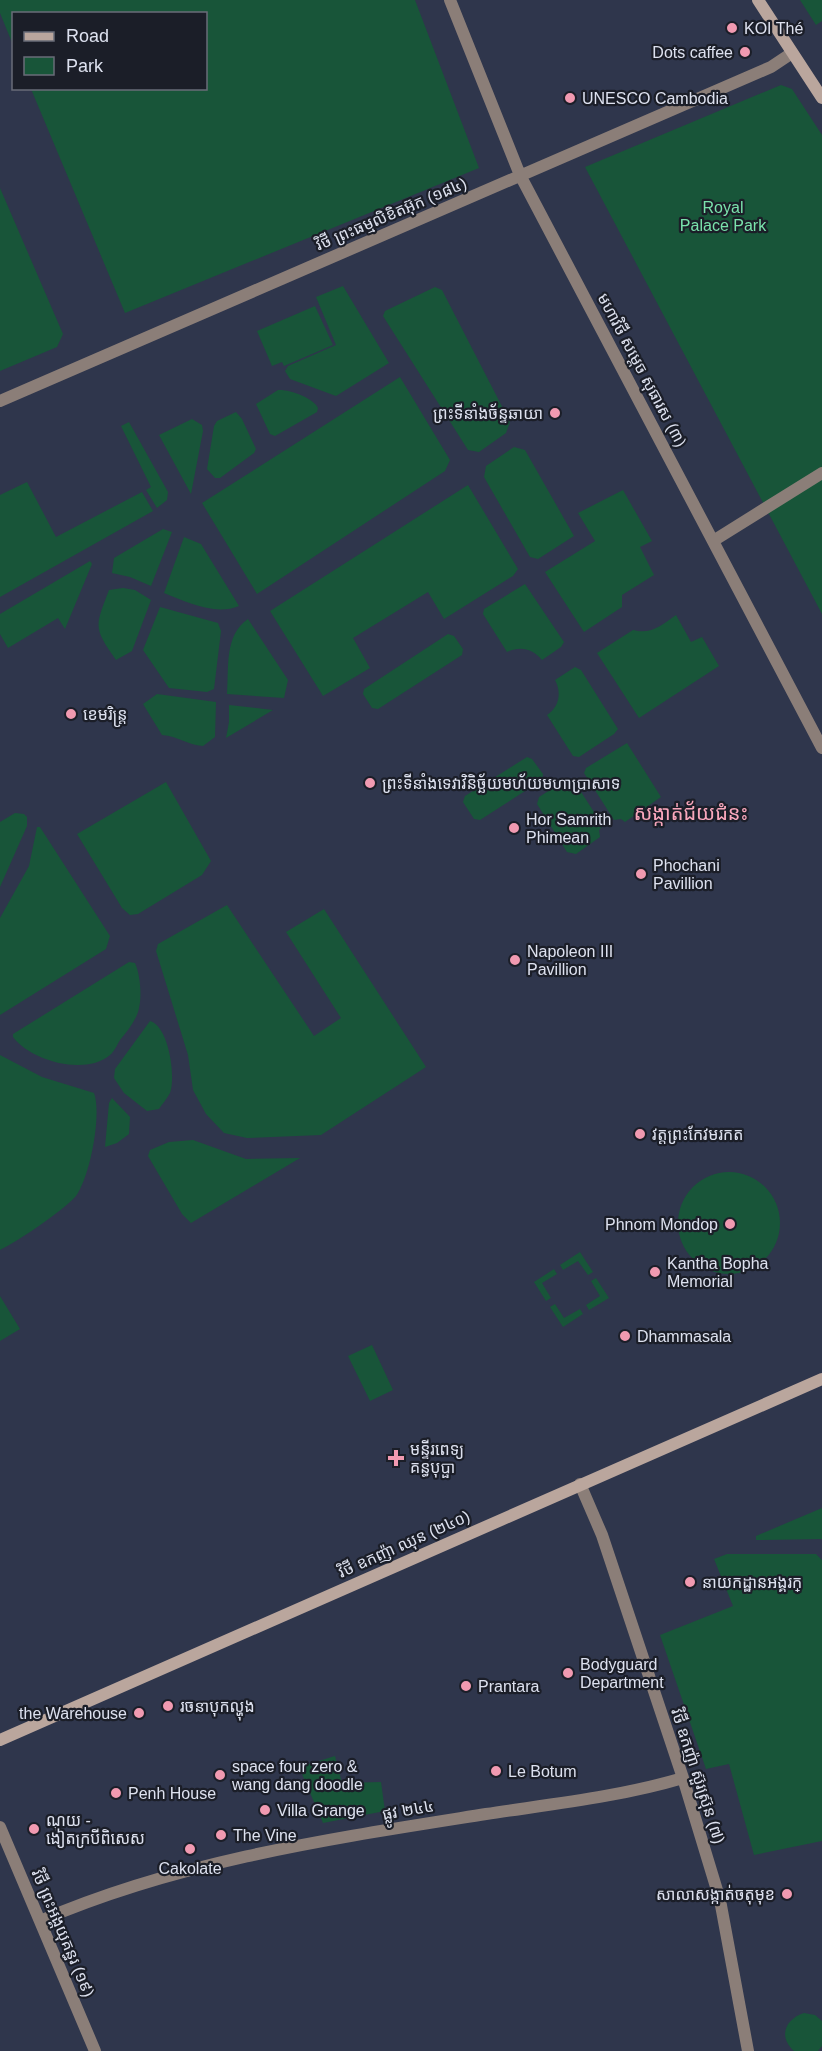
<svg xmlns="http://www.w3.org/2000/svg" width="822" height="2051" viewBox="0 0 822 2051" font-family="Helvetica,'Noto Sans Khmer',sans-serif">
	<rect width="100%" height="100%" fill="#2f364c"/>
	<!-- green -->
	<path fill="#185539" d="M 0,0 L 415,0 L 479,168 L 125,313 L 31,89 L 206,88 L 206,14 L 14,14 L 13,45 L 0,13 Z
		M 800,0 L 822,0 L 822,21 L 816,25 Z
		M 781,85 L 792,89 L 822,135 L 822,614 L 585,167 Z
		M 0,188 L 63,334 L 57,347 L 0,371 Z
		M 343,286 L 389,363 L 336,396 L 290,379 L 285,371 L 288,366 L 336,345 L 316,297 Z
		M 435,287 L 442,290 L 510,422 L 506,433 L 479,452 L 468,450 L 383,316 L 385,311 Z
		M 315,306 L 333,345 L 284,366 L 282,362 L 272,366 L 257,331 Z
		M 400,377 L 450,460 L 445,471 L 257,594 L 202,503 Z
		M 278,390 C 289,389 314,398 318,408 L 317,412 L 275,436 L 270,434 L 256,404 Z
		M 236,412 L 242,419 L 256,449 L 254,453 L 220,478 L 215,478 L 207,469 L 214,426 L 217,421 Z
		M 192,419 L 202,425 L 203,431 L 191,494 L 159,435 Z
		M 129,422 L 168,492 L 167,500 L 157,508 L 146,490 L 151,487 L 121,426 Z
		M 514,447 L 525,450 L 574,536 L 538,559 L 530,557 L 484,477 L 486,466 Z
		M 27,482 L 56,537 L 142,492 L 153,511 L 0,597 L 0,495 Z
		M 468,485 L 518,569 L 513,576 L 444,619 L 428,592 L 353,638 L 370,668 L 323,696 L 270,611 Z
		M 623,490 L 652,541 L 640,547 L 654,575 L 622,595 L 622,607 L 584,632 L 545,572 L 595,541 L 578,513 Z
		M 163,529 L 172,532 L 151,586 L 130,577 L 112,573 L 114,558 Z
		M 184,537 L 201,544 L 239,606 C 215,616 187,602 164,593 Z
		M 90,561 L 92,564 L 65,629 L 58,618 L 8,648 L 0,634 L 0,614 Z
		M 525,584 L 564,642 L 561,647 L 542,660 C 532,648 520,646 507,652 L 483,614 L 484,609 Z
		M 123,588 L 135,590 L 151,600 L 132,651 L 116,660 C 93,627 95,627 109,590 Z
		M 160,607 L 218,623 L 221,631 L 214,689 L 207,692 L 169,688 L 143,650 Z
		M 676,615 L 691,642 L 702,637 L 719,666 L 639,718 L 597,653 L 633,630 C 651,635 662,625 676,615 Z
		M 248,619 L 288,680 L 284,698 L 227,694 C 229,668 224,635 248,619 Z
		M 448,634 L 454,636 L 463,649 L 462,655 L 378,709 L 372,708 L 363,694 L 364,689 Z
		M 575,667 L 581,670 L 618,729 L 614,734 L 579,757 L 573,756 L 547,715 C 559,707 562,693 555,680 Z
		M 157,694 L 216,702 L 215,737 L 203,746 C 187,745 178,736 162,735 L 143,704 Z
		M 229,705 L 273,710 L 226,738 L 229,722 Z
		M 627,743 L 661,797 L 625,822 L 621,819 L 614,820 L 584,773 L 586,768 Z
		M 527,757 L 532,759 L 543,774 L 542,780 L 480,820 L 474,819 L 463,802 L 465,796 Z
		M 567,779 L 574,781 L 603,826 L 599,830 L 600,837 L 576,854 L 567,852 L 537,804 L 539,797 Z
		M 166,782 L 211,861 L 202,875 L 138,914 L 130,915 L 122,908 L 77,834 Z
		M 15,813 L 24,814 L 27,817 L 27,826 L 0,887 L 0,822 Z
		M 37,827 L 40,827 L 110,936 L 106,949 L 0,1015 L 0,918 L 29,866 Z
		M 227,905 L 314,1036 L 341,1018 L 286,932 L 324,909 L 426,1067 L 321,1135 L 247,1138 L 224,1133 L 206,1114 L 193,1090 L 188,1055 L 156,951 L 158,944 Z
		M 129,962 L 135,963 C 141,976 143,1004 136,1017 C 132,1025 126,1033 120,1040 C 117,1045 114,1052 110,1055 C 85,1076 31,1061 13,1037 L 13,1034 Z
		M 150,1021 C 169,1026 176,1077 170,1093 C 167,1099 162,1104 159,1109 L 147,1111 L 124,1093 L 114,1078 L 115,1069 Z
		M 0,1055 L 42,1077 L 94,1093 C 102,1114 90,1177 76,1196 C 63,1211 18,1241 0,1250 Z
		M 112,1098 L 130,1117 L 129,1134 L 117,1143 L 105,1147 L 109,1103 Z
		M 193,1140 L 246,1159 L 300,1158 L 191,1223 L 182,1214 L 148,1156 L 150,1150 L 169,1142 Z
		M678 1223a51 51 0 1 1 102 0a51 51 0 1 1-102 0Z
		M 580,1252 L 593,1272 L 588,1275 L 578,1261 L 563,1270 L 560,1265 Z
		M 554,1269 L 557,1274 L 542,1283 L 551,1298 L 546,1301 L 534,1282 Z
		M 596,1278 L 609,1298 L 589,1310 L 586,1305 L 600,1296 L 591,1281 Z
		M 0,1296 L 20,1329 L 0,1341 Z
		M 555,1304 L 564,1318 L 580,1309 L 583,1314 L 563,1327 L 550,1307 Z
		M 372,1345 L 393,1390 L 370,1401 L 348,1356 Z
		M 822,1508 L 822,1539 L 756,1540 L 756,1536 Z
		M 727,1554 L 816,1554 L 822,1560 L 822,1841 L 754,1855 L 729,1764 L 706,1769 L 660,1635 L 733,1606 L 714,1559 Z
		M 335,1756 L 342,1783 L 381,1782 L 385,1811 L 323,1823 L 299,1767 Z
		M 804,2013 L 815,2015 L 822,2021 L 822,2046 L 818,2051 L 794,2051 C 778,2037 785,2019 804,2013 Z"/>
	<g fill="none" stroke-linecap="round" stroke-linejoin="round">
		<!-- street -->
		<path stroke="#8b7e78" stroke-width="12" d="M 450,0 L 520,175 L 822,748
			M 0,401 L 771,67 L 792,53
			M 713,541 L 822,473
			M 580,1484 L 602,1535 L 683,1778 L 720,1900 L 748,2051
			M 0,1827 L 95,2051
			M 40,1921 C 181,1860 335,1838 486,1814 C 552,1804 619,1797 683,1778"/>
		<!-- secondary -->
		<path stroke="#baa69d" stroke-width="12" d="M 758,0 L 822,98
			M 0,1740 L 822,1379"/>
	</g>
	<!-- markers -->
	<g fill="#f19ab1" stroke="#1b1e28" stroke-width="2">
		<circle cx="732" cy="28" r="6"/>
		<circle cx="745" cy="52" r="6"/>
		<circle cx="570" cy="98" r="6"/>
		<circle cx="555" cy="413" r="6"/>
		<circle cx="71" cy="714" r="6"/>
		<circle cx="370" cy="783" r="6"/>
		<circle cx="514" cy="828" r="6"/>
		<circle cx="641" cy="874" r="6"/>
		<circle cx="515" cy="960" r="6"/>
		<circle cx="640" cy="1134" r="6"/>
		<circle cx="730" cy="1224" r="6"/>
		<circle cx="655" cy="1272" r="6"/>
		<circle cx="625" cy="1336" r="6"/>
		<path d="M393 1449h6v6h6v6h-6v6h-6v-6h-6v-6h6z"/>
		<circle cx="690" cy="1582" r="6"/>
		<circle cx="568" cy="1673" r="6"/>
		<circle cx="466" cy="1686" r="6"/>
		<circle cx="168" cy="1706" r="6"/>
		<circle cx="139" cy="1713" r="6"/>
		<circle cx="496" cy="1771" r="6"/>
		<circle cx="220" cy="1775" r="6"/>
		<circle cx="116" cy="1793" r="6"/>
		<circle cx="265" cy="1810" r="6"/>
		<circle cx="34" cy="1829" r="6"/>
		<circle cx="221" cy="1835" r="6"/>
		<circle cx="190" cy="1849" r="6"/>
		<circle cx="787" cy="1894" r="6"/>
	</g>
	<g text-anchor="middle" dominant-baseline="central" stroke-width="4.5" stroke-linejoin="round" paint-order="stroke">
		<!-- poi labels -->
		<g font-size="16" fill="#dde1ef" stroke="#1b1e28" text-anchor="start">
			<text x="744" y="28">KOI Thé</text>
			<text x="733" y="52" text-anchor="end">Dots caffee</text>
			<text x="582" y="98">UNESCO Cambodia</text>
			<text x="543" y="413" text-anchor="end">ព្រះទីនាំងច័ន្ទឆាយា</text>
			<text x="83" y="714">ខេមរិន្រ្ត</text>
			<text x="382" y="783">ព្រះទីនាំងទេវាវិនិច្ឆ័យមហ័យមហាប្រាសាទ</text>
			<text x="526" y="819">Hor Samrith<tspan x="526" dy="18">Phimean</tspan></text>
			<text x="653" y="865">Phochani<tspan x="653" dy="18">Pavillion</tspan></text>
			<text x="527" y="951">Napoleon III<tspan x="527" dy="18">Pavillion</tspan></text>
			<text x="652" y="1134">វត្តព្រះកែវមរកត</text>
			<text x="718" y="1224" text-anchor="end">Phnom Mondop</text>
			<text x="667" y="1263">Kantha Bopha<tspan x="667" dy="18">Memorial</tspan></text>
			<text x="637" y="1336">Dhammasala</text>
			<text x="410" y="1449">មន្ទីរពេទ្យ<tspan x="410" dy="18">គន្ធបុប្ផា</tspan></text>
			<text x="702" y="1582">នាយកដ្ឋានអង្គរក្</text>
			<text x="580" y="1664">Bodyguard<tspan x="580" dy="18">Department</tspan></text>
			<text x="478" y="1686">Prantara</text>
			<text x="180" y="1706">រចនាបុកល្ហុង</text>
			<text x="127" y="1713" text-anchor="end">the Warehouse</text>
			<text x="232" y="1766">space four zero &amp;<tspan x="232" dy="18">wang dang doodle</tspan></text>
			<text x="508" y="1771">Le Botum</text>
			<text x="128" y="1793">Penh House</text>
			<text x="277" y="1810">Villa Grange</text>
			<text x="46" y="1820">ណុយ -<tspan x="46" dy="18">ងៀតក្របីពិសេស</tspan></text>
			<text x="233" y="1835">The Vine</text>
			<text x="190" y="1868" text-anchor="middle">Cakolate</text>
			<text x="775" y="1894" text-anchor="end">សាលាសង្កាត់ចតុមុខ</text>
		</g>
		<!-- park labels -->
		<g font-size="16" fill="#7ae2ac" stroke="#1b1e28">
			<text x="723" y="207">Royal<tspan x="723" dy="18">Palace Park</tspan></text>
		</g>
		<!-- street labels -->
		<g font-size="16" fill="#dde1ef" stroke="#1b1e28">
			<text transform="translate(391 214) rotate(-23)">វិថី ព្រះធម្មលិខិតអ៊ុក (១៨៤)</text>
			<text transform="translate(642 370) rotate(62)">មហាវិថី សម្តេច សុធារស (៣)</text>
			<text transform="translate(404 1544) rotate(-24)">វិថី ឧកញ៉ា ឈុន (២៤០)</text>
			<text transform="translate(698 1776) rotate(72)">វិថី ឧកញ៉ា ស៊ួរស៊្រុន (៧)</text>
			<text transform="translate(408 1810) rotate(-10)">ផ្លូវ ២៤៤</text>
			<text transform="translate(63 1933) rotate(67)">វិថី ព្រះអង្គយុគន្ធរ (១៩)</text>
		</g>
		<!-- quarter labels -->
		<g font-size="20" fill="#f9a7bc" stroke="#1b1e28">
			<text x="691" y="813">សង្កាត់ជ័យជំនះ</text>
		</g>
	</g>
	<!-- legend -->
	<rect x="12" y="12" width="195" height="78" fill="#1b1e28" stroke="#696c78" stroke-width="1.5"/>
	<rect x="24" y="32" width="30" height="9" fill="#baa69d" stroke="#696c78" stroke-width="1.5"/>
	<text x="66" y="42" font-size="18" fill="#dde1ef">Road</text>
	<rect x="24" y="57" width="30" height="18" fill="#185539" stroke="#696c78" stroke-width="1.5"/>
	<text x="66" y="72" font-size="18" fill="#dde1ef">Park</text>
</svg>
